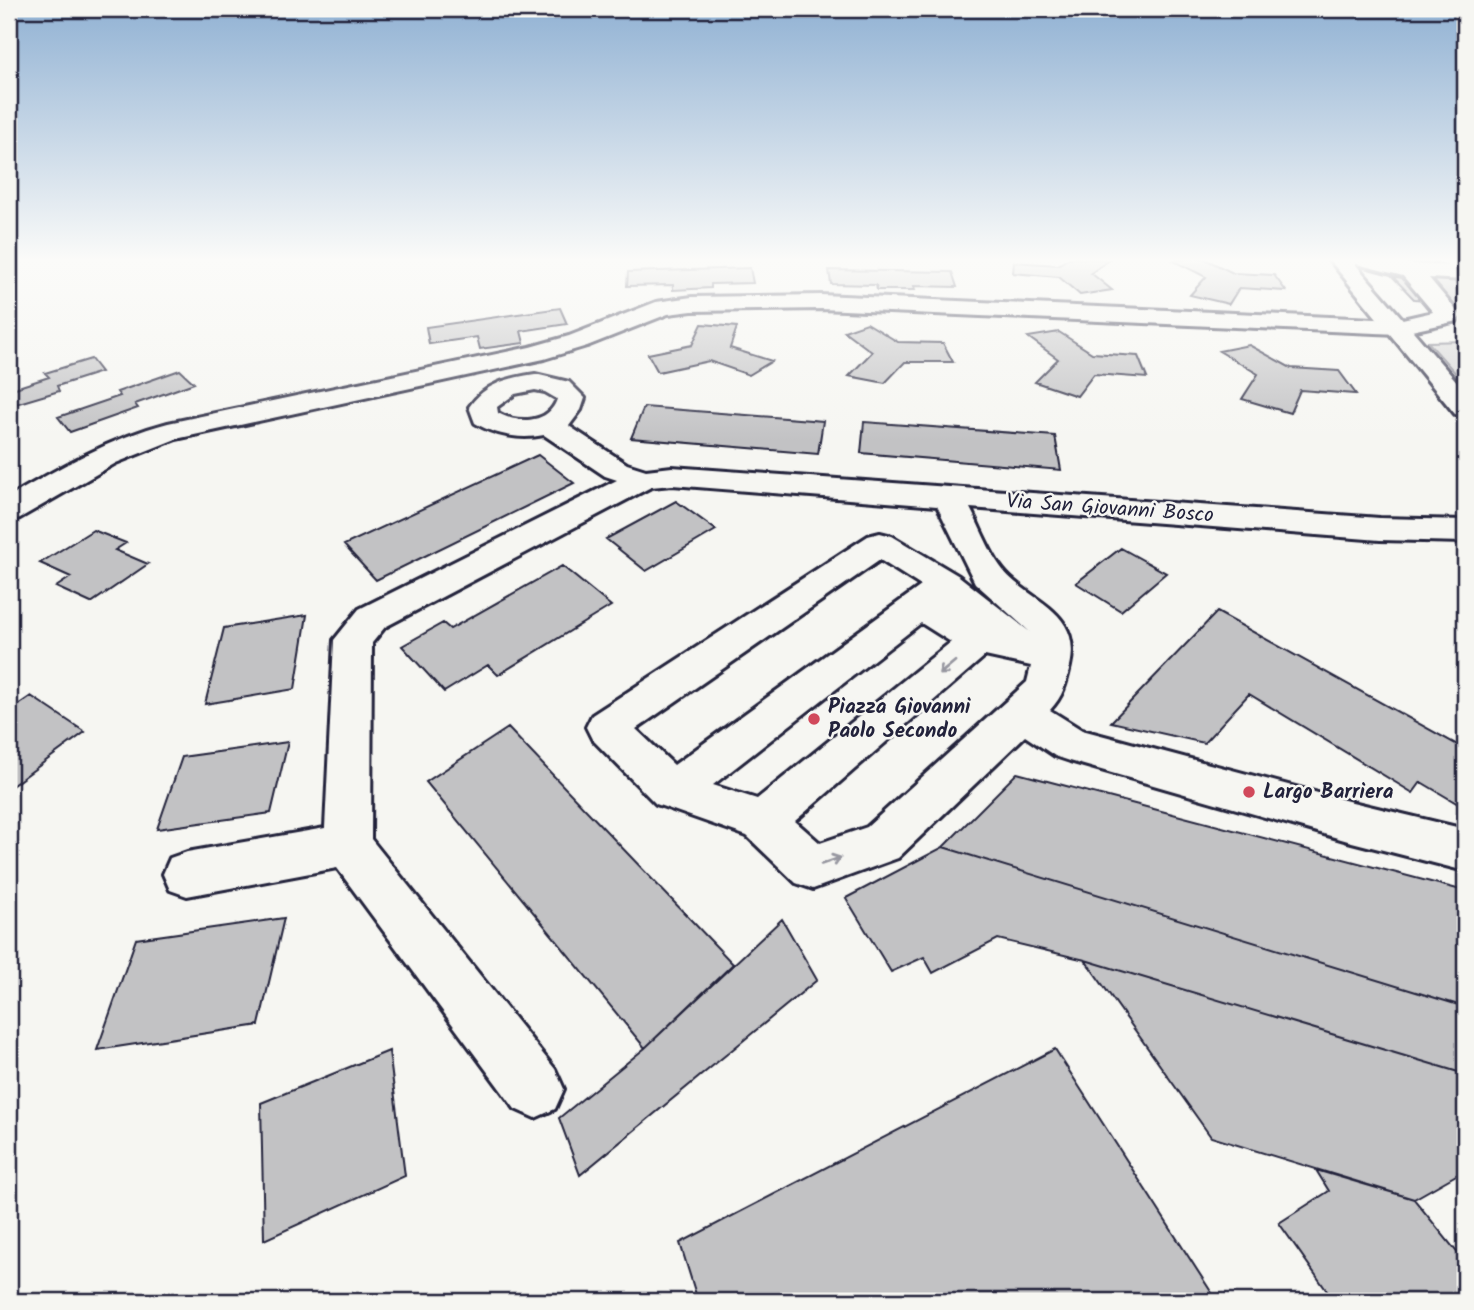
<svg xmlns="http://www.w3.org/2000/svg" width="1474" height="1310" viewBox="0 0 1474 1310" font-family="Kalam,sans-serif">
	<rect width="100%" height="100%" fill="#f6f6f2"/>
	<filter id="ink" filterUnits="userSpaceOnUse"><feTurbulence type="fractalNoise" baseFrequency=".0143" numOctaves="2"/><feDisplacementMap in="SourceGraphic" scale="14" xChannelSelector="R" yChannelSelector="G"/><feConvolveMatrix kernelMatrix="1 2 1 2 8 2 1 2 1" color-interpolation-filters="sRGB"/></filter>
	<g filter="url(#ink)">
		<!-- green -->
		<path fill="#d7d7d7" stroke="#7c7c89" stroke-width="2" d="M 1465,341 L 1465,384 L 1428,342 Z"/>
		<!-- building -->
		<path fill="#c2c2c4" stroke="#22223b" stroke-width="2" d="M 1069,258 L 1109,260 L 1091,273 L 1112,290 L 1080,295 L 1059,277 L 1013,273 L 1014,262 L 1058,265 Z
			M 1191,258 L 1203,258 L 1233,273 L 1274,275 L 1286,291 L 1239,288 L 1229,304 L 1190,295 L 1206,277 L 1174,261 Z
			M 750,268 L 753,283 L 711,284 L 711,288 L 673,290 L 673,285 L 627,286 L 628,272 Z
			M 829,270 L 952,272 L 957,287 L 914,286 L 915,290 L 877,290 L 876,285 L 831,284 Z
			M 1393,277 L 1453,280 L 1465,292 L 1465,310 L 1429,300 L 1414,299 Z
			M 560,308 L 567,324 L 521,331 L 524,343 L 480,349 L 477,337 L 429,344 L 426,327 Z
			M 867,323 L 898,342 L 943,343 L 953,362 L 905,362 L 885,383 L 849,376 L 872,352 L 844,331 Z
			M 702,324 L 737,327 L 730,348 L 772,361 L 749,375 L 709,361 L 658,372 L 648,354 L 692,345 Z
			M 1059,332 L 1092,353 L 1138,356 L 1147,378 L 1094,374 L 1077,396 L 1035,382 L 1058,359 L 1028,337 Z
			M 1249,345 L 1291,368 L 1339,371 L 1356,394 L 1300,390 L 1290,413 L 1242,399 L 1258,374 L 1219,351 Z
			M 91,359 L 101,372 L 57,386 L 59,391 L 9,406 L 9,390 L 49,377 L 45,373 Z
			M 180,370 L 194,383 L 135,404 L 138,408 L 70,432 L 58,417 L 120,396 L 117,392 Z
			M 644,407 L 823,421 L 818,454 L 631,438 Z
			M 864,422 L 1055,436 L 1061,470 L 861,453 Z
			M 538,455 L 574,483 L 376,580 L 344,545 Z
			M 676,501 L 716,530 L 646,571 L 606,539 Z
			M 93,530 L 126,543 L 115,550 L 148,564 L 91,603 L 56,587 L 71,577 L 40,563 Z
			M 1121,548 L 1166,573 L 1121,611 L 1076,583 Z
			M 562,566 L 611,606 L 498,675 L 488,665 L 444,692 L 402,646 L 443,623 L 450,629 Z
			M 1217,612 L 1465,749 L 1465,808 L 1421,782 L 1413,793 L 1249,694 L 1204,743 L 1111,722 Z
			M 307,615 L 295,689 L 205,704 L 224,628 Z
			M 31,696 L 85,732 L 9,788 L 9,711 Z
			M 508,728 L 733,964 L 645,1048 L 426,782 Z
			M 288,742 L 271,813 L 157,829 L 182,757 Z
			M 1017,773 L 1465,891 L 1465,1007 L 943,847 Z
			M 943,847 L 1465,1007 L 1465,1074 L 1085,960 L 998,939 L 933,973 L 924,957 L 891,972 L 846,898 Z
			M 284,918 L 259,1025 L 97,1050 L 136,939 Z
			M 782,919 L 817,980 L 580,1175 L 559,1118 L 645,1048 Z
			M 1085,960 L 1465,1074 L 1465,1170 L 1414,1199 L 1211,1137 Z
			M 1055,1049 L 1217,1301 L 698,1301 L 680,1243 Z
			M 389,1051 L 405,1176 L 264,1240 L 261,1103 Z
			M 1316,1170 L 1414,1199 L 1465,1262 L 1465,1301 L 1334,1301 L 1279,1223 L 1329,1191 Z"/>
		<g fill="none" stroke-linecap="round" stroke-linejoin="round">
			<defs>
				<path id="minor" d="M 1350,258 L 1386,258 L 1411,264 L 1465,266 L 1465,280 L 1429,278 L 1461,316 L 1457,321 L 1398,334 L 821,309 L 692,311 L 668,314 L 587,346 L 544,359 L 176,439 L 116,463 L 20,518 L 9,521 L 9,497 C 59,468 111,438 168,423 L 530,347 L 569,336 L 656,302 L 692,297 L 821,295 L 1398,320 L 1433,312 L 1403,276 L 1353,263 Z
					M 535,374 L 569,382 L 585,398 L 581,410 L 569,426 L 627,464 L 646,470 L 672,467 L 1380,518 L 1465,520 L 1465,542 L 1380,540 L 970,508 C 980,527 988,549 1000,566 C 1024,601 1083,608 1070,666 C 1066,684 1063,696 1050,710 L 1082,730 L 1348,801 L 1465,829 L 1465,871 L 1348,841 L 1070,761 L 1055,756 L 1025,736 L 898,858 L 813,889 L 796,883 L 747,836 L 656,804 L 592,739 L 586,727 L 592,715 L 868,536 L 880,533 L 892,536 L 959,576 L 1030,632 L 975,583 L 937,506 L 672,485 L 651,487 L 385,627 L 372,643 L 371,839 L 555,1069 L 564,1089 L 555,1109 L 535,1118 L 515,1109 L 337,868 L 187,896 L 170,890 L 163,874 L 170,858 L 187,852 L 325,828 L 334,640 L 359,609 L 617,480 L 605,476 L 544,435 C 520,440 495,435 475,423 L 469,407 C 486,383 508,378 535,374 ZM 535,390 L 545,392 L 557,399 C 549,424 518,424 498,413 L 497,407 L 515,394 ZM 880,560 L 921,586 L 674,765 L 636,729 ZM 921,623 L 951,642 L 757,799 L 713,785 ZM 985,656 L 1031,666 L 1027,682 L 867,827 L 820,843 L 795,821 Z"/>
				<path id="major" d="M 1328,258 L 1350,258 L 1465,391 L 1465,416 L 1455,414 Z
					M 1435,258 L 1465,258 L 1465,270 L 1438,263 Z"/>
			</defs>
			<!-- minor casing -->
			<use href="#minor" stroke="#22223b" stroke-width="6"/>
			<!-- major casing -->
			<use href="#major" stroke="#22223b" stroke-width="6"/>
			<!-- minor -->
			<use href="#minor" fill="#f6f6f2" fill-rule="evenodd"/>
			<!-- major -->
			<use href="#major" fill="#f6f6f2" fill-rule="evenodd"/>
		</g>
		<!-- one-way arrows -->
		<defs><path id="oneway-shaft" d="M-6 0H5M1.5-3L5.5 0L1.5 3" fill="none" stroke-width="1.6" stroke-linecap="round" stroke-linejoin="round" transform="scale(1.75)"/></defs>
		<g stroke="#9797a0">
			<use href="#oneway-shaft" transform="translate(947 668) rotate(140)"/>
			<use href="#oneway-shaft" transform="translate(831 861) rotate(-19)"/>
		</g>
	</g>
	<!-- sky -->
	<linearGradient id="sky" x2="0" y2="1"><stop stop-color="#90b1d3"/><stop offset="0.59" stop-color="#fbfbf9"/><stop offset="1" stop-color="#fbfbf9" stop-opacity="0"/></linearGradient>
	<rect width="1474" height="441" fill="url(#sky)"/>
	<!-- markers -->
	<g fill="#d1495b" stroke="#f6f6f2" stroke-width="2.5">
		<circle cx="814" cy="719" r="7"/>
		<circle cx="1249" cy="792" r="7"/>
	</g>
	<g text-anchor="middle" dominant-baseline="central" stroke-width="5" stroke-linejoin="round" paint-order="stroke">
		<!-- street labels -->
		<g font-size="21" fill="#22223b" stroke="#f6f6f2">
			<text transform="translate(1110 509) rotate(4)">Via San Giovanni Bosco</text>
		</g>
		<!-- poi labels -->
		<g font-size="21" font-weight="bold" fill="#22223b" stroke="#f6f6f2" text-anchor="start">
			<text x="828" y="707">Piazza Giovanni<tspan x="828" dy="24">Paolo Secondo</tspan></text>
			<text x="1263" y="792">Largo Barriera</text>
		</g>
	</g>
	<!-- margin -->
	<rect width="1474" height="1310" fill="none" stroke="#f6f6f2" stroke-width="35"/>
	<rect x="18" y="18" width="1439" height="1275" fill="none" stroke="#22223b" stroke-width="2.5" filter="url(#ink)"/>
</svg>
